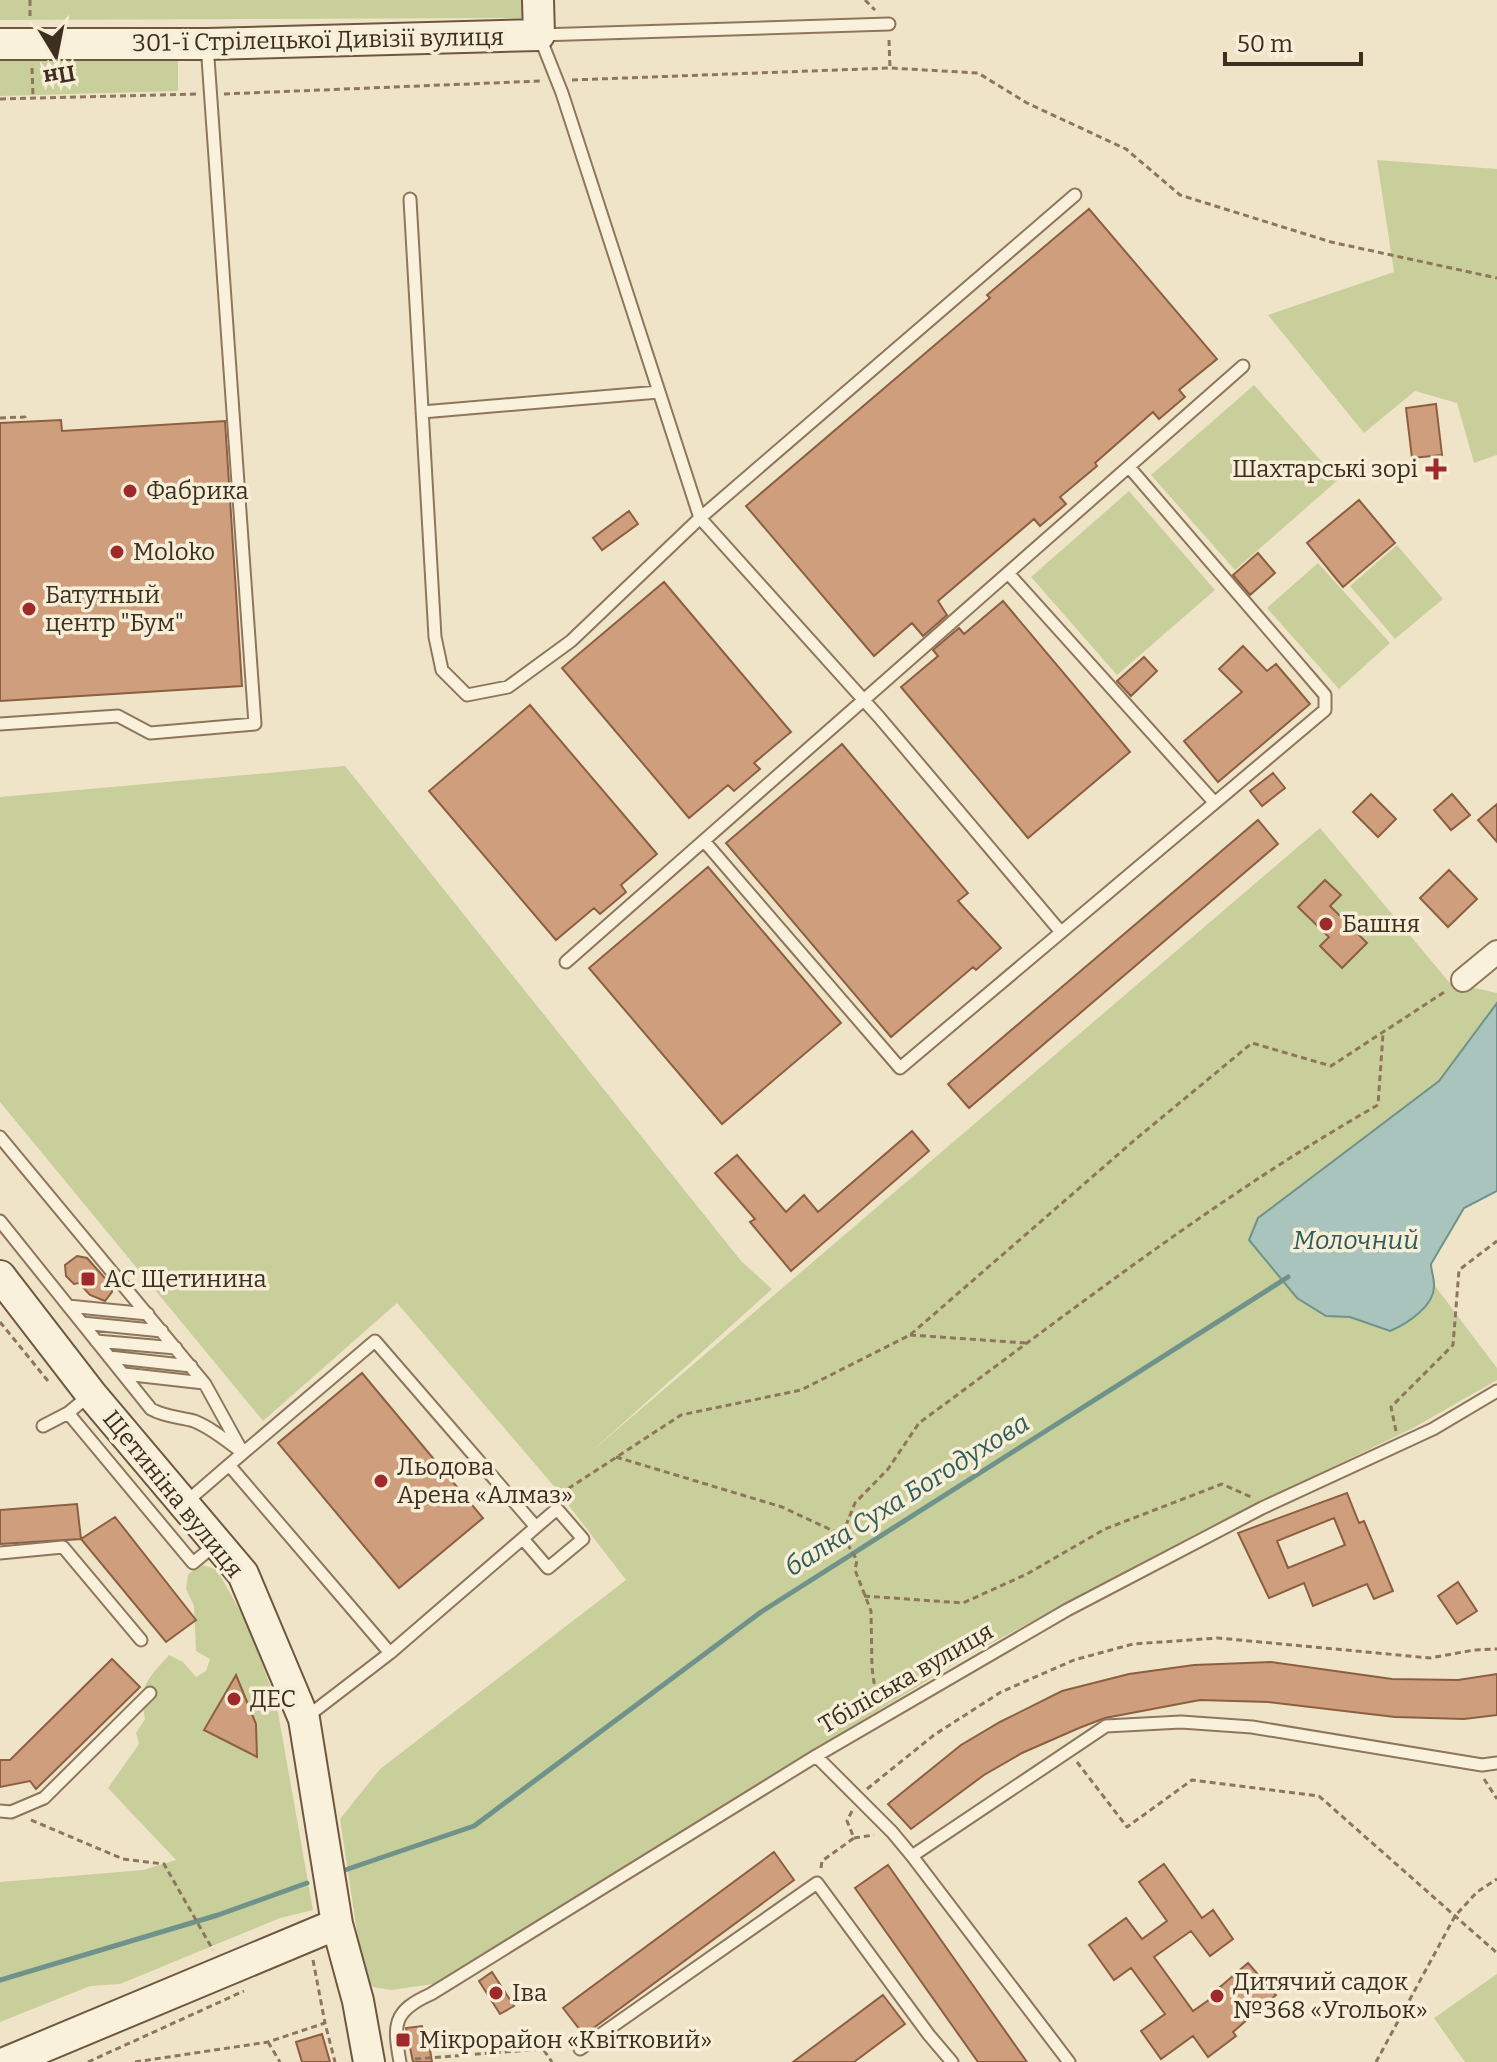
<svg xmlns="http://www.w3.org/2000/svg" width="1497" height="2062" viewBox="0 0 1497 2062" font-family="Bitter,serif">
	<rect width="100%" height="100%" fill="#f0e4c8"/>
	<!-- green -->
	<path fill="#c9cf9b" d="M 0,0 L 524,0 L 524,18 L 0,20 Z
		M 178,55 L 178,91 L 0,96 L 0,60 Z
		M 1377,160 L 1497,169 L 1497,455 L 1474,463 L 1457,403 L 1415,391 L 1364,433 L 1268,315 L 1394,272 Z
		M 1254,385 L 1338,480 L 1235,570 L 1151,475 Z
		M 1129,491 L 1215,590 L 1117,675 L 1031,577 Z
		M 1397,545 L 1443,599 L 1395,639 L 1350,586 Z
		M 1318,563 L 1390,643 L 1339,689 L 1267,608 Z
		M 345,766 L 742,1262 L 772,1289 L 592,1451 L 1320,828 L 1449,982 L 1497,993 L 1497,1003 L 1439,1081 L 1258,1218 L 1249,1240 L 1326,1316 L 1350,1317 L 1390,1331 L 1430,1299 L 1435,1286 L 1497,1368 L 1497,1380 L 1415,1427 L 1205,1529 L 964,1658 L 433,1984 L 391,1990 L 373,1987 L 368,1980 L 361,1958 L 340,1819 L 380,1769 L 626,1580 L 553,1485 L 397,1303 L 263,1421 L 0,1102 L 0,797 Z
		M 203,1565 L 217,1570 L 247,1623 L 276,1701 L 313,1910 L 280,1918 L 120,1984 L 90,1986 L 0,2022 L 0,1882 L 143,1870 L 176,1860 L 108,1788 L 139,1744 L 136,1733 L 145,1719 C 138,1685 148,1679 169,1655 L 183,1662 L 196,1677 L 206,1671 L 210,1659 L 196,1651 L 194,1606 L 186,1589 L 188,1574 Z
		M 1497,1974 L 1497,2062 L 1465,2062 L 1434,2018 Z"/>
	<!-- water -->
	<path fill="#a9c4bc" stroke="#6f938a" stroke-width="2" d="M 1497,1003 L 1497,1191 L 1464,1208 L 1431,1264 C 1431,1271 1434,1277 1434,1284 C 1436,1305 1407,1324 1390,1331 L 1350,1317 L 1326,1316 L 1297,1298 L 1249,1240 L 1258,1218 L 1439,1081 Z"/>
	<g fill="none" stroke-linecap="round" stroke-linejoin="round">
		<!-- stream -->
		<path stroke="#6f938a" stroke-width="5" d="M 345,1870 L 474,1826 L 761,1612 L 1288,1277
			M 0,1980 L 218,1915 L 307,1883"/>
	</g>
	<!-- building -->
	<path fill="#cf9f7d" stroke="#8d5f41" stroke-width="2" fill-rule="evenodd" d="M 1089,209 L 1217,359 L 1179,390 L 1185,397 L 1159,419 L 1153,412 L 1095,463 L 1097,466 L 1060,497 L 1066,504 L 1040,526 L 1034,519 L 938,601 L 947,615 L 923,636 L 912,623 L 874,656 L 746,506 L 990,298 L 987,295 Z
		M 1436,404 L 1442,455 L 1412,458 L 1406,408 Z
		M 61,420 L 62,431 L 225,421 L 242,686 L 0,701 L 0,423 Z
		M 1359,500 L 1395,543 L 1343,587 L 1307,543 Z
		M 629,511 L 638,524 L 602,550 L 593,538 Z
		M 1258,553 L 1275,573 L 1250,595 L 1233,575 Z
		M 664,582 L 791,732 L 754,763 L 760,769 L 734,791 L 728,785 L 689,818 L 562,668 Z
		M 1003,601 L 1130,752 L 1028,838 L 901,687 L 938,656 L 933,650 L 959,628 L 964,634 Z
		M 1243,646 L 1267,671 L 1276,664 L 1310,704 L 1218,782 L 1184,741 L 1242,692 L 1219,669 Z
		M 1144,657 L 1157,671 L 1131,696 L 1117,681 Z
		M 530,705 L 657,854 L 621,885 L 626,892 L 600,914 L 594,908 L 556,940 L 429,791 Z
		M 842,744 L 968,893 L 958,901 L 1001,948 L 976,970 L 973,967 L 891,1037 L 726,843 Z
		M 1273,773 L 1285,788 L 1262,806 L 1250,791 Z
		M 1371,794 L 1396,819 L 1378,837 L 1353,812 Z
		M 1452,794 L 1470,815 L 1451,830 L 1434,810 Z
		M 1497,804 L 1497,842 L 1478,820 Z
		M 1258,820 L 1278,844 L 969,1108 L 948,1084 Z
		M 708,867 L 841,1023 L 722,1124 L 589,968 Z
		M 1449,870 L 1477,899 L 1448,927 L 1420,898 Z
		M 1325,880 L 1341,895 L 1330,906 L 1367,943 L 1342,968 L 1320,946 L 1329,937 L 1298,907 Z
		M 912,1131 L 929,1151 L 791,1271 L 750,1222 L 755,1219 L 715,1173 L 737,1155 L 786,1212 L 804,1195 L 818,1212 Z
		M 77,1256 L 87,1258 L 111,1285 L 112,1292 L 105,1301 L 90,1295 L 79,1283 L 74,1284 L 66,1276 L 65,1265 Z
		M 362,1373 L 483,1518 L 399,1588 L 278,1443 Z
		M 1347,1493 L 1359,1523 L 1364,1521 L 1393,1591 L 1374,1599 L 1367,1584 L 1313,1606 L 1304,1583 L 1269,1598 L 1238,1533 ZM 1334,1518 L 1345,1545 L 1288,1568 L 1277,1541 Z
		M 77,1504 L 81,1539 L 0,1544 L 0,1510 Z
		M 115,1517 L 196,1620 L 166,1642 L 81,1539 Z
		M 1458,1582 L 1477,1611 L 1457,1624 L 1438,1596 Z
		M 112,1659 L 140,1687 L 36,1789 L 30,1781 L 0,1787 L 0,1760 L 10,1760 Z
		M 1271,1662 L 1392,1679 L 1458,1680 L 1497,1674 L 1497,1715 L 1464,1719 L 1395,1717 L 1268,1702 L 1200,1700 L 1105,1718 L 1079,1728 L 1022,1753 L 984,1775 L 911,1829 L 888,1804 L 961,1745 L 1000,1722 L 1062,1691 L 1129,1674 L 1194,1665 Z
		M 236,1675 L 256,1724 L 257,1757 L 204,1730 Z
		M 774,1852 L 794,1880 L 584,2035 L 563,2008 Z
		M 1164,1864 L 1202,1918 L 1213,1910 L 1233,1939 L 1210,1956 L 1191,1931 L 1154,1957 L 1193,2011 L 1223,1990 L 1220,1987 L 1248,1963 L 1276,1995 L 1233,2032 L 1236,2036 L 1208,2057 L 1193,2036 L 1161,2059 L 1141,2031 L 1165,2014 L 1131,1968 L 1114,1980 L 1089,1945 L 1126,1918 L 1142,1939 L 1167,1921 L 1139,1882 Z
		M 888,1865 L 1027,2062 L 978,2062 L 855,1888 Z
		M 492,1972 L 514,2006 L 500,2014 L 479,1981 Z
		M 883,1995 L 905,2024 L 854,2062 L 793,2062 Z
		M 422,2026 L 424,2038 L 428,2037 L 432,2062 L 413,2062 L 406,2028 Z
		M 322,2034 L 330,2062 L 302,2062 L 296,2042 Z"/>
	<g fill="none" stroke-linecap="round" stroke-linejoin="round">
		<defs>
			<path id="lane" d="M 889,24 L 539,35 L 562,93 L 700,518 L 879,717 L 1060,931
				M 410,199 L 435,637 L 442,670 L 467,695 L 508,687 L 571,641 L 700,518 L 1075,195
				M 422,412 L 659,392
				M 1008,573 L 1214,802
				M 0,724 L 118,716 L 150,733 L 255,724 L 207,44
				M 704,841 L 900,1068 L 1325,710 L 1325,695 L 1129,467
				M 566,962 L 1243,366
				M 0,1137 L 205,1384 L 243,1453 L 229,1465
				M 0,1221 L 151,1409 C 165,1417 180,1417 194,1421 C 212,1428 228,1442 243,1453 L 375,1341 L 536,1527 L 390,1653
				M 68,1306 L 148,1314
				M 82,1323 L 162,1331
				M 96,1341 L 176,1348
				M 109,1357 L 191,1366
				M 124,1374 L 204,1383
				M 91,1394 L 68,1413 L 193,1563 L 216,1544
				M 43,1426 L 68,1413
				M 185,1503 L 229,1465 L 390,1653 L 304,1719
				M 523,1539 L 548,1568 L 583,1539 L 557,1509 L 536,1527
				M 0,1553 L 63,1547 L 141,1640
				M 816,1756 L 892,1832 L 912,1856 L 1069,2062
				M 0,1811 L 11,1812 L 44,1798 L 150,1693
				M 912,1856 L 1106,1726 L 1181,1722 L 1252,1727 L 1482,1765 L 1497,1763
				M 580,2049 L 817,1883 L 929,2035 L 952,2062
				M 400,2062 C 393,2024 393,2011 431,1994 L 816,1756 L 1067,1610 L 1262,1508 L 1433,1429 L 1497,1391"/>
			<path id="street" d="M 1463,980 L 1497,952"/>
			<path id="secondary" d="M 0,44 L 207,44 L 539,35 L 538,0
				M 0,1276 L 91,1394 L 243,1574 L 304,1719 L 337,1924 L 358,2001 L 369,2062
				M 7,2062 L 337,1924"/>
		</defs>
		<!-- lane casing -->
		<use href="#lane" stroke="#8d765c" stroke-width="15"/>
		<!-- street casing -->
		<use href="#street" stroke="#8d765c" stroke-width="26"/>
		<!-- secondary casing -->
		<use href="#secondary" stroke="#6f573f" stroke-width="34"/>
		<!-- path -->
		<path stroke="#8d765c" stroke-width="3" stroke-dasharray="6 4" stroke-linecap="butt" d="M 30,0 L 30,20
			M 865,0 L 875,10
			M 889,40 L 890,68
			M 32,68 L 33,96
			M 572,80 L 890,68 L 978,73 L 1027,103 L 1126,149 L 1180,195 L 1331,242 L 1497,278
			M 224,94 L 540,81
			M 0,99 L 197,94
			M 0,418 L 25,417 L 26,422
			M 0,1322 L 48,1381
			M 910,1335 L 1026,1343
			M 1396,1431 L 1391,1407 L 1453,1345 L 1459,1270 L 1497,1241
			M 616,1457 L 782,1507 L 842,1535 L 857,1560 L 855,1570 L 871,1611 L 872,1668 L 877,1704
			M 560,1494 L 681,1415 L 801,1390 L 910,1335 L 1137,1138 L 1252,1043 L 1331,1066 L 1446,991
			M 842,1535 L 855,1503 L 888,1469 L 919,1423 C 1069,1313 1216,1197 1378,1105 L 1383,1034
			M 864,1596 L 963,1603 L 1027,1574 L 1105,1529 L 1222,1484 L 1251,1497
			M 1077,1762 L 1127,1827 L 1192,1780 L 1319,1796 L 1497,1953
			M 1484,1779 L 1497,1799
			M 867,1789 L 934,1735 L 1001,1692 L 1074,1660 L 1133,1644 L 1218,1638 L 1430,1658 L 1474,1650 L 1497,1649
			M 31,1820 L 123,1859 L 164,1864 L 213,1950
			M 854,1838 L 874,1835
			M 821,1868 L 822,1861 L 854,1838 L 847,1821 L 852,1811
			M 313,1960 L 325,2023
			M 268,2042 L 280,2062
			M 415,2059 L 543,2049 L 552,2062
			M 88,2062 L 244,1991
			M 135,2062 L 268,2042 L 325,2023 L 335,2062
			M 1376,2062 L 1455,1916 L 1477,1892 L 1497,1879"/>
		<!-- lane -->
		<use href="#lane" stroke="#faf1dc" stroke-width="11"/>
		<!-- street -->
		<use href="#street" stroke="#faf1dc" stroke-width="22"/>
		<!-- secondary -->
		<use href="#secondary" stroke="#faf1dc" stroke-width="30"/>
	</g>
	<!-- markers -->
	<g fill="#9e2a2b" stroke="#f7eed8" stroke-width="3">
		<path d="M1432 457h8v8h8v8h-8v8h-8v-8h-8v-8h8z"/>
		<circle cx="130" cy="491" r="8"/>
		<circle cx="117" cy="552" r="8"/>
		<circle cx="29" cy="609" r="8"/>
		<circle cx="1326" cy="924" r="8"/>
		<rect x="80" y="1271" width="16" height="16" rx="4"/>
		<circle cx="381" cy="1481" r="8"/>
		<circle cx="234" cy="1699" r="8"/>
		<circle cx="496" cy="1993" r="8"/>
		<circle cx="1217" cy="1996" r="8"/>
		<rect x="395" y="2032" width="16" height="16" rx="4"/>
	</g>
	<g text-anchor="middle" dominant-baseline="central" stroke-width="7" stroke-linejoin="round" paint-order="stroke">
		<!-- street labels -->
		<g font-size="24" fill="#3d2e20" stroke="#f7eed8">
			<text transform="translate(318 40) rotate(-1)">301-ї Стрілецької Дивізії вулиця</text>
			<text transform="translate(173 1494) rotate(51)">Щетиніна вулиця</text>
			<text transform="translate(906 1678) rotate(-30)">Тбіліська вулиця</text>
		</g>
		<!-- poi labels -->
		<g font-size="24" fill="#3d2e20" stroke="#f7eed8" text-anchor="start">
			<text x="1418" y="469" text-anchor="end">Шахтарські зорі</text>
			<text x="146" y="491">Фабрика</text>
			<text x="133" y="552">Moloko</text>
			<text x="45" y="595">Батутный<tspan x="45" dy="28">центр "Бум"</tspan></text>
			<text x="1342" y="924">Башня</text>
			<text x="104" y="1279">АС Щетинина</text>
			<text x="397" y="1467">Льодова<tspan x="397" dy="28">Арена «Алмаз»</tspan></text>
			<text x="250" y="1699">ДЕС</text>
			<text x="1233" y="1982">Дитячий садок<tspan x="1233" dy="28">№368 «Угольок»</tspan></text>
			<text x="512" y="1993">Іва</text>
			<text x="419" y="2040">Мікрорайон «Квітковий»</text>
		</g>
		<!-- water labels -->
		<g font-size="26" font-style="italic" fill="#2f5d5a" stroke="#f7eed8">
			<text x="1356" y="1240">Молочний</text>
			<text transform="translate(907 1495) rotate(-32)">балка Суха Богодухова</text>
		</g>
	</g>
	<!-- north arrow -->
	<g transform="translate(56 56) rotate(170)" stroke="#f7eed8" stroke-width="6" paint-order="stroke">
	<path d="M0-6L14 30L0 20L-14 30Z" fill="#3d2e20"/>
	<text y="-12" font-size="22" font-weight="bold" text-anchor="middle" fill="#3d2e20">Пн</text>
	</g>
	<!-- scale -->
	<path d="M1225 52v12h136v-12" fill="none" stroke="#3d2e20" stroke-width="4"/>
	<text x="1237" y="52" font-size="24" fill="#3d2e20" stroke="#f7eed8" stroke-width="6" paint-order="stroke">50 m</text>
</svg>
